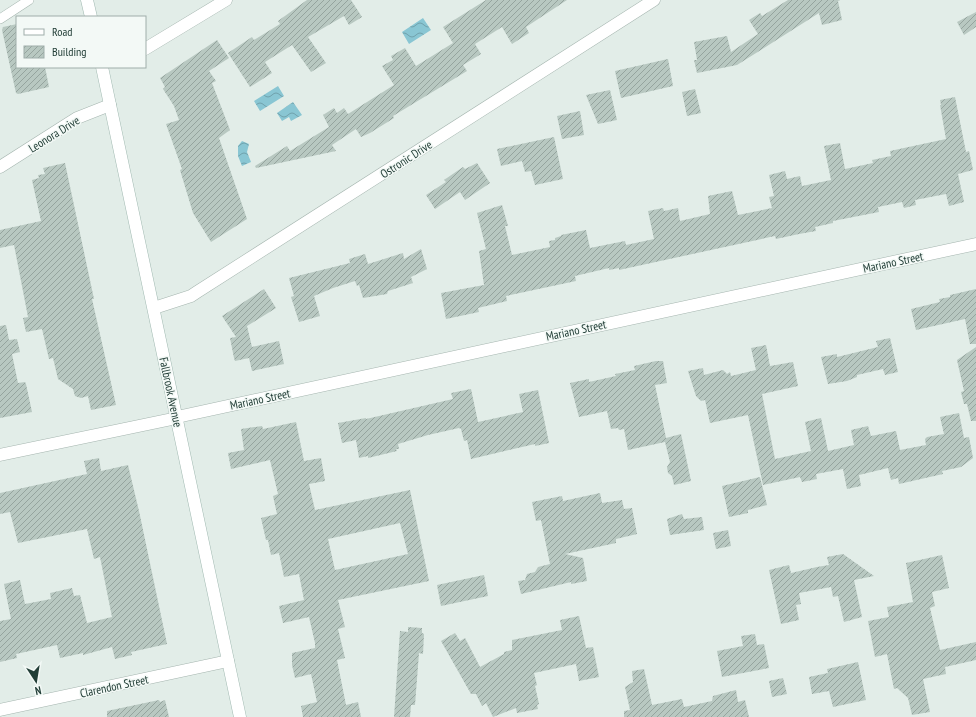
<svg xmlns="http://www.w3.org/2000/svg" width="976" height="717" viewBox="0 0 976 717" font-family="'PT Sans Narrow',sans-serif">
	<defs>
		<pattern id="water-waves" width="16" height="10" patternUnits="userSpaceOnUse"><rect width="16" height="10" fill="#89c6d3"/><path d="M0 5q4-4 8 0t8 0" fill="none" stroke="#70a2ac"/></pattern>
		<pattern id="building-hatch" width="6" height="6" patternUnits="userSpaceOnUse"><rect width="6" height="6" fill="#b8c8c1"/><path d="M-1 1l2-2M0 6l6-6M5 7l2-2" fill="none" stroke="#95a49e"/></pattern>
	</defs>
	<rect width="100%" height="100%" fill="#e2ede8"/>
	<!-- water -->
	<path fill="url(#water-waves)" d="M 423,18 L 431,30 L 409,44 L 402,32 Z
		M 278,86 L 284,96 L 260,111 L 254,101 Z
		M 293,102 L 302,115 L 291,121 L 289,117 L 282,121 L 277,113 Z
		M 242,141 L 249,144 L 247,152 L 251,162 L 242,166 L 238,156 L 238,146 Z"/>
	<!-- building -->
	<path fill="url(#building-hatch)" fill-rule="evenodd" d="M 307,0 L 351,0 L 362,17 L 349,25 L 344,16 L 308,37 L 326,63 L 311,72 L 292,45 L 265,62 L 272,73 L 250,87 L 228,53 L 252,37 L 254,40 L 280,24 L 278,21 Z
		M 486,0 L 567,0 L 526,27 L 529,33 L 512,44 L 502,27 L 475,44 L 481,54 L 463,65 L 467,71 L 393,116 L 394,118 L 370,133 L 361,137 L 356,129 L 332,145 L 336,151 L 256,168 L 255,166 L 287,146 L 290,151 L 329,127 L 323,115 L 334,108 L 337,113 L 344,108 L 348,114 L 394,85 L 382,66 L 393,60 L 391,56 L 405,48 L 416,66 L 453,43 L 443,27 Z
		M 788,0 L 840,0 L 838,1 L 842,20 L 822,25 L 819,13 L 737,65 L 697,73 L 694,60 L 697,60 L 694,42 L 727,36 L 731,52 L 758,34 L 749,20 L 760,13 L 762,16 Z
		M 976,12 L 976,27 L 964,35 L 957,22 Z
		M 17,24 L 17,67 L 45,67 L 49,87 L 18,94 L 16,93 L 2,30 L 3,27 Z
		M 217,40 L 229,58 L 209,71 L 216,81 L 212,83 L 230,130 L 219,138 L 247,219 L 211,242 L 193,213 L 180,170 L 182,169 L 166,124 L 179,120 L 174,106 L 163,89 L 165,87 L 160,78 Z
		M 668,59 L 673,86 L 621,98 L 615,71 Z
		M 695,89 L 701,113 L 687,116 L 682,92 Z
		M 610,90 L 617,120 L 598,124 L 586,95 Z
		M 955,97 L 966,152 L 969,151 L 973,170 L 958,174 L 964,202 L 949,206 L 946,194 L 915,200 L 916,205 L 904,208 L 902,202 L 878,207 L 879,212 L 833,221 L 833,223 L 815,227 L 816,231 L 799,234 L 776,239 L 775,236 L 619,270 L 619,268 L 609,270 L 609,268 L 575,276 L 576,281 L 506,296 L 507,301 L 478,308 L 479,312 L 446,319 L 441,293 L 484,285 L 479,251 L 486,249 L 477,213 L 502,205 L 508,226 L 505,226 L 512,255 L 550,247 L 549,241 L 555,240 L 555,238 L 561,236 L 561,235 L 586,230 L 590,248 L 625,241 L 626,245 L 654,239 L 648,211 L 663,208 L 664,211 L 678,208 L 680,221 L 710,214 L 708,196 L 732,191 L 738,215 L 772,208 L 769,197 L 774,196 L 769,175 L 785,171 L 787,179 L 800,176 L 802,186 L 831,180 L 824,146 L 840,143 L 845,169 L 873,163 L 872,160 L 891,156 L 890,151 L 946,139 L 940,105 L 941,105 L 940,100 Z
		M 580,111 L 584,135 L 562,139 L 557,116 Z
		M 554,137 L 563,179 L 535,185 L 531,171 L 525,172 L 522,161 L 501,166 L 497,149 Z
		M 65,163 L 94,299 L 92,299 L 116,405 L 91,410 L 88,396 L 81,398 L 75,396 L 73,389 L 58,379 L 53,358 L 49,359 L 42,329 L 26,332 L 23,318 L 28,317 L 14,245 L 0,248 L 0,230 L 41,221 L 32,180 L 39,178 L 38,175 L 45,174 L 43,168 Z
		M 477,163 L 490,183 L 465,200 L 460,192 L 435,209 L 426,195 L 446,182 L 444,180 L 463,167 L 465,169 Z
		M 421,249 L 427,269 L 411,277 L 413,283 L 388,291 L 387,294 L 363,298 L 359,285 L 357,286 L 355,281 L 333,288 L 314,296 L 320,316 L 299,322 L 291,297 L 294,296 L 289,278 L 350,263 L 349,259 L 365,254 L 368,264 L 403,253 L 404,259 Z
		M 264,289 L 276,308 L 247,326 L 252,347 L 279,341 L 284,364 L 252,371 L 249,358 L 235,361 L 234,358 L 230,338 L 236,337 L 222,316 Z
		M 976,289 L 976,344 L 970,344 L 965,319 L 916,330 L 911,309 L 940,302 L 939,299 L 950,297 L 950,295 Z
		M 6,325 L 9,340 L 17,339 L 20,352 L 12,354 L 18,383 L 25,382 L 26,384 L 32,412 L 0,418 L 0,326 Z
		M 890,338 L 898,372 L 885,375 L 883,369 L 857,375 L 857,377 L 847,381 L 828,384 L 821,357 L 837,354 L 837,357 L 878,347 L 876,341 Z
		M 766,345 L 770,366 L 793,362 L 798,386 L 762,394 L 775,459 L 811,451 L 805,422 L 821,418 L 828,451 L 854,445 L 851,430 L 868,426 L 871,436 L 896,431 L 900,450 L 926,445 L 925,439 L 927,437 L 944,434 L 940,417 L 959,413 L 964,438 L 969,437 L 973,458 L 961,467 L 942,471 L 943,474 L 899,484 L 898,478 L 891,480 L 888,468 L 859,475 L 861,486 L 847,489 L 843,469 L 816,474 L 817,479 L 802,482 L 800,477 L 763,485 L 748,415 L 710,423 L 705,400 L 701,401 L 696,396 L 688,371 L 703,368 L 704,375 L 723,370 L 727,374 L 730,372 L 731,376 L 756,370 L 751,348 Z
		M 976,347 L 976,421 L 971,421 L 967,404 L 964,404 L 961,392 L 964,391 L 957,360 Z
		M 656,361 L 663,361 L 667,383 L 655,385 L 666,438 L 681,434 L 691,481 L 674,485 L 672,476 L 668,473 L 667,467 L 670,462 L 665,442 L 628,450 L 624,429 L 619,430 L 618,428 L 611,429 L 607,411 L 579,417 L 570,383 L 589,379 L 589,382 L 616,376 L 615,374 L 635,370 L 634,366 Z
		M 471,389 L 478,422 L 523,412 L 519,394 L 538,390 L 549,443 L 535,446 L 535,444 L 471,459 L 467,440 L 464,441 L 461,429 L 459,428 L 428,435 L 398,444 L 399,449 L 396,449 L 397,451 L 368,458 L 368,456 L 359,458 L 356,440 L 342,443 L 338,423 L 366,418 L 366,419 L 453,399 L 451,393 Z
		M 296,422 L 304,461 L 321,458 L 325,481 L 309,484 L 315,510 L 410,490 L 429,581 L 338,600 L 345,627 L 338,629 L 345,658 L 337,660 L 346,705 L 358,702 L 361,717 L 303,717 L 301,706 L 317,702 L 311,674 L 295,678 L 292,665 L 292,653 L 315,648 L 315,643 L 309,617 L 283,623 L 279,606 L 304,600 L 299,574 L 284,577 L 279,553 L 271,555 L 268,540 L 266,540 L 261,518 L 277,514 L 273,496 L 278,494 L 270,460 L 231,469 L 228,453 L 244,450 L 241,429 L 262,426 L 263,429 ZM 400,523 L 408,554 L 335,570 L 328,539 Z
		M 99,458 L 101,471 L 128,465 L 139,511 L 167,644 L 131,652 L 132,655 L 115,659 L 112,647 L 83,655 L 83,653 L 60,658 L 57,645 L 16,654 L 17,658 L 0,662 L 0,621 L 11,619 L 4,584 L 20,580 L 25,604 L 51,599 L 50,593 L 72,588 L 74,596 L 80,595 L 87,623 L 112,617 L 100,557 L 94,559 L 87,529 L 18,543 L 10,512 L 0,514 L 0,493 L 87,474 L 84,461 Z
		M 760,477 L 767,505 L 748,510 L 748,513 L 729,517 L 722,486 Z
		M 600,493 L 602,503 L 622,500 L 624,509 L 632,508 L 637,534 L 616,539 L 616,543 L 565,554 L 583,558 L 587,581 L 571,584 L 571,582 L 521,594 L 518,581 L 525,580 L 527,574 L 535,572 L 538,567 L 550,564 L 541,520 L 536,521 L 532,502 L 562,496 L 563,501 Z
		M 682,514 L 684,519 L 702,517 L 704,530 L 670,535 L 667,519 Z
		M 728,530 L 731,546 L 716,549 L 713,533 Z
		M 843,554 L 874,576 L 854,580 L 862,617 L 844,622 L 838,596 L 833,597 L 831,587 L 799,593 L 801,604 L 796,605 L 799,620 L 781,624 L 769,570 L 789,565 L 791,573 L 817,567 L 829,565 L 827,557 Z
		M 942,555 L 949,588 L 932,592 L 935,606 L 930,608 L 940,650 L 976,642 L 976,660 L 945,667 L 946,674 L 923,679 L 930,712 L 912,715 L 908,698 L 897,688 L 894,689 L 887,654 L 875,657 L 868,621 L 889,617 L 887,607 L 913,602 L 906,563 Z
		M 484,575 L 488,596 L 441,606 L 437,585 Z
		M 579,616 L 586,648 L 593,647 L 599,677 L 579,681 L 576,664 L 534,673 L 537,685 L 535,686 L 539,704 L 537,705 L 538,709 L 517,713 L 516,708 L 493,717 L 486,703 L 482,706 L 476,694 L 471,694 L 441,641 L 455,633 L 460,641 L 465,638 L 480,667 L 504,654 L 504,652 L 512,650 L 512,640 L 562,630 L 560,620 Z
		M 408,627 L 422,628 L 422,633 L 424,634 L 423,654 L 419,653 L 415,705 L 411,705 L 410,717 L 394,717 L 400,631 L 408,632 Z
		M 755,634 L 757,645 L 764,644 L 769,668 L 722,677 L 717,651 L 743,646 L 741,636 Z
		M 858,662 L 866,700 L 833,707 L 829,691 L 812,694 L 809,677 L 828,673 L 827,669 Z
		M 644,669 L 652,705 L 682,699 L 684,707 L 712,701 L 713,696 L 736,690 L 738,702 L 745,700 L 749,717 L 624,717 L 624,711 L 630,710 L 625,687 L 633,682 L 632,671 Z
		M 783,678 L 787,694 L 772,697 L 769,681 Z
		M 159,700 L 160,702 L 165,700 L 169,717 L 107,717 L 107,711 Z"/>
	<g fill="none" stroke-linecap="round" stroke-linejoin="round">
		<defs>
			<path id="lane" d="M 0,19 L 29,0"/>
			<path id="street" d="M 145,49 L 226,0
				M 0,167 L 77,118 L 110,105
				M 154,308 L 191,296 L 197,292 L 654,0
				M 177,417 L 976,244
				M 0,455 L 177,418
				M 0,710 L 228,661"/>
			<path id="secondary" d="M 87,0 L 91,17
				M 102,67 L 240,717"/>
		</defs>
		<!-- lane casing -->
		<use href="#lane" stroke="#a5b5af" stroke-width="10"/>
		<!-- street casing -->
		<use href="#street" stroke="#a5b5af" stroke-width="13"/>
		<!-- secondary casing -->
		<use href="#secondary" stroke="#a0b9b1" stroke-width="13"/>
		<!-- lane -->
		<use href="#lane" stroke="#fff" stroke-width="9"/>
		<!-- street -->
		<use href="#street" stroke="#fff" stroke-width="12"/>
		<!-- secondary -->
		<use href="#secondary" stroke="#fff" stroke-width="12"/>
	</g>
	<g text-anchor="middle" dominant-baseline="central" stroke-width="3" stroke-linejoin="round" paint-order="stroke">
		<!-- street labels -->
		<g font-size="12" fill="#223e37" stroke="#f3f9f6">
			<text transform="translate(54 134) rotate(-32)">Leonora Drive</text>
			<text transform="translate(406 159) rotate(-33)">Ostronic Drive</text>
			<text transform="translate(893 262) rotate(-12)">Mariano Street</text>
			<text transform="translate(576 330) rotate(-12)">Mariano Street</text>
			<text transform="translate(171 392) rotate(78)">Fallbrook Avenue</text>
			<text transform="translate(260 399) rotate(-12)">Mariano Street</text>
			<text transform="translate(114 686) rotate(-12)">Clarendon Street</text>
		</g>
	</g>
	<!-- legend -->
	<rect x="16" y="16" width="130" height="52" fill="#f3f9f6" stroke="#9faeaa"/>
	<rect x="24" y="29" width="20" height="6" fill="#ffffff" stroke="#9faeaa"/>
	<text x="52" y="36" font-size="12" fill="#223e37">Road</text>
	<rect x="24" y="46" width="20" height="12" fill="url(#building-hatch)" stroke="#9faeaa"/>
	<text x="52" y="56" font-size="12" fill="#223e37">Building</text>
	<!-- north arrow -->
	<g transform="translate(36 681) rotate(168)" stroke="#f3f9f6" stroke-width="3" paint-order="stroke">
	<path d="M0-3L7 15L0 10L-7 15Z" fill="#223e37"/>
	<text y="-6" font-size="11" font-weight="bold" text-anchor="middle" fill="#223e37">N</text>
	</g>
</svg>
